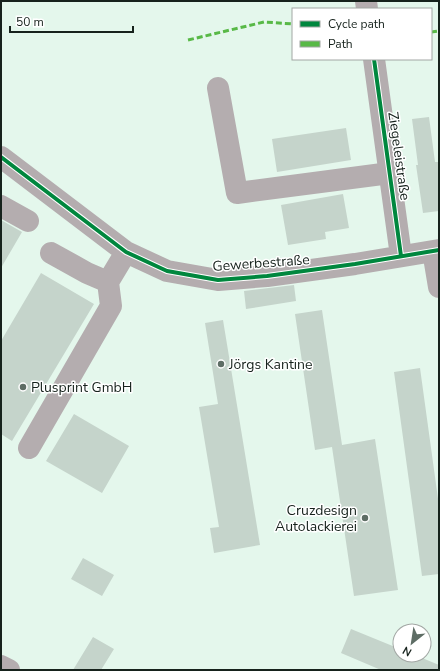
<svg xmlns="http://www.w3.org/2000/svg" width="440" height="671" viewBox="0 0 440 671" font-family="'Nunito Sans',sans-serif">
	<rect width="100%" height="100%" fill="#e4f7ec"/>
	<!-- building -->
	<path fill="#c5d4cb" d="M 429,117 L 435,162 L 439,162 L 439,211 L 423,213 L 416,165 L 418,165 L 412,119 Z
		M 346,128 L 351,160 L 277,172 L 272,139 Z
		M 343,194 L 349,228 L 325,232 L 326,239 L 288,245 L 281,205 Z
		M 1,220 L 22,232 L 1,268 Z
		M 41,273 L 94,304 L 12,441 L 1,434 L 1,341 Z
		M 294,285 L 296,301 L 246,309 L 244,291 Z
		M 322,310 L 342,445 L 375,439 L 398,590 L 354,596 L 332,447 L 315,450 L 295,314 Z
		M 223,320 L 260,545 L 214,553 L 210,528 L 219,527 L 199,407 L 218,404 L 205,323 Z
		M 420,368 L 439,506 L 439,574 L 422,576 L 394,372 Z
		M 74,414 L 129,446 L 102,493 L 46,461 Z
		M 83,558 L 114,575 L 102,596 L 71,579 Z
		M 351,629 L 400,649 L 400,655 L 415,655 L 439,665 L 439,670 L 381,670 L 341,653 Z
		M 93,637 L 114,649 L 101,670 L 73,670 Z"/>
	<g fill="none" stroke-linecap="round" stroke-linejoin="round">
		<!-- minor -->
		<path stroke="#b4adaf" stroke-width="22" d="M 366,1 L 367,9
			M 374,59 L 401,256
			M 218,88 L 237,193 L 390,173
			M 1,157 L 126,252 L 167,271 L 218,280 L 267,276 L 355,264 L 439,250
			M 1,206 L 28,221
			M 433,251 L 439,287
			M 51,253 L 87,273 L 108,282
			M 29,448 L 111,306 L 108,282 L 126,252
			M 1,666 L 9,670"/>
		<!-- quiet -->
		<path stroke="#58b947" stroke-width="3" stroke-dasharray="6 3" stroke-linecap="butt" d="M 431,32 L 439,31
			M 188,40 L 264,22 L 293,24"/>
		<defs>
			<path id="cycleway" d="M 374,59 L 401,256
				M 1,157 L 126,252 L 167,271 L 218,280 L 267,276 L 355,264 L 439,250"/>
		</defs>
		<!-- cycleway casing -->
		<use href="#cycleway" stroke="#fff" stroke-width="6"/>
		<!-- cycleway -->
		<use href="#cycleway" stroke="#00873e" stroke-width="4"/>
	</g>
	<!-- markers -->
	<g fill="#5e6d65" stroke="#fff" stroke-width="1.5">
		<circle cx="221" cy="364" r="4"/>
		<circle cx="23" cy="387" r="4"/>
		<circle cx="365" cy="518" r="4"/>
	</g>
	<g text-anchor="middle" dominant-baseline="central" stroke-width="3" stroke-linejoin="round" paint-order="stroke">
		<!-- street labels -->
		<g font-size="14" fill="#16221c" stroke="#fff">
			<text transform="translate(399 156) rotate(82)">Ziegeleistraße</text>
			<text transform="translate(261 263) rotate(-4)">Gewerbestraße</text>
		</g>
		<!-- poi labels -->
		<g font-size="14" fill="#16221c" stroke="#fff" text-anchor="start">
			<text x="229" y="364">Jörgs Kantine</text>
			<text x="31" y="387">Plusprint GmbH</text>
			<text x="357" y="510" text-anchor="end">Cruzdesign<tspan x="357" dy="16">Autolackierei</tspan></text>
		</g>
	</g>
	<!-- border -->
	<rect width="440" height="671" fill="none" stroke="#16221c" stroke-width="4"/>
	<!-- legend -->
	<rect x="292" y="8" width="140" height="52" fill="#ffffff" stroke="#a2a7a4"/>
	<rect x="300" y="21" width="20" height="6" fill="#00873e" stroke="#a2a7a4"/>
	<text x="328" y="28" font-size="12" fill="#16221c">Cycle path</text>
	<rect x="300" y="41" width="20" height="6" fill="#58b947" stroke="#a2a7a4"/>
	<text x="328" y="48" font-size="12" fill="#16221c">Path</text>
	<!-- north arrow -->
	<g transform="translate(412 643) rotate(210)"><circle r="19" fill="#ffffff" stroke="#a2a7a4"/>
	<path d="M0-3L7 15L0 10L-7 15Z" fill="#5e6d65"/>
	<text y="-6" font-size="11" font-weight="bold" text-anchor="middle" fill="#16221c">N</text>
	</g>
	<!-- scale -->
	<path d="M10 26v6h123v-6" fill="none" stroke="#16221c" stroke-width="2"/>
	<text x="16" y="26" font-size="12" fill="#16221c" stroke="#ffffff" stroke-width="3" paint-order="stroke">50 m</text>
</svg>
